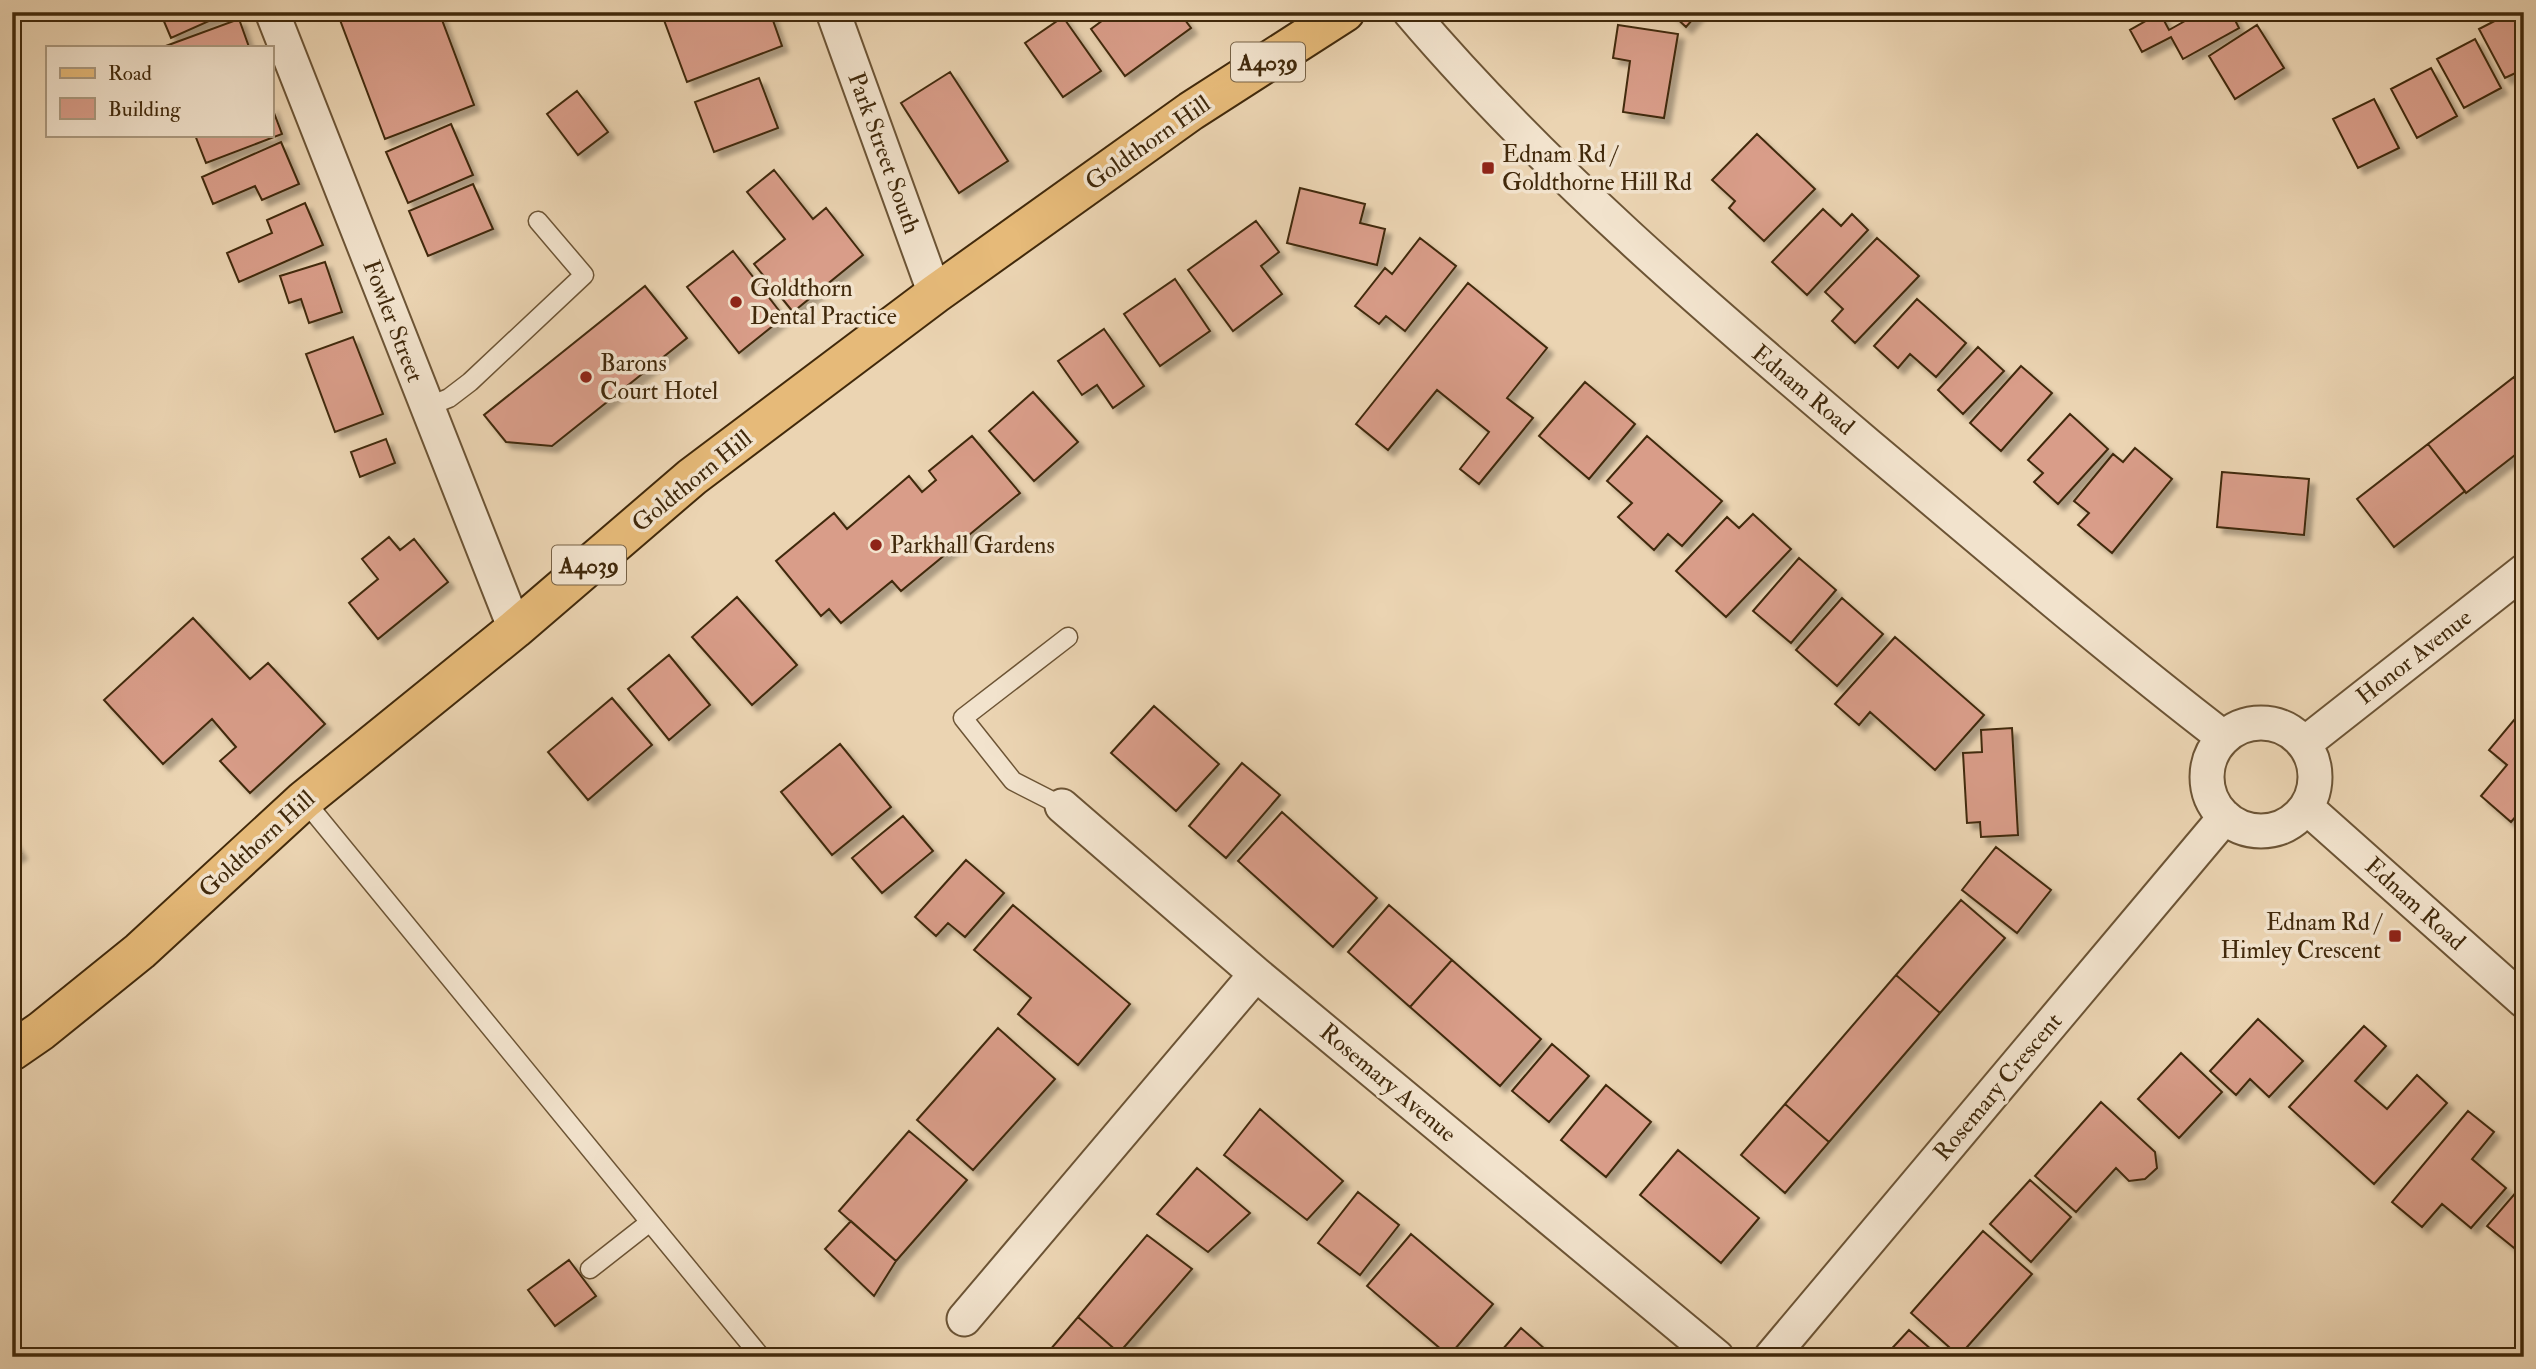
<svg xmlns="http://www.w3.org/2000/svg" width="2536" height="1369" viewBox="0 0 2536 1369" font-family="'IM FELL Double Pica',serif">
	<defs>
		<filter id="shadow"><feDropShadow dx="6" dy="6" stdDeviation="2" flood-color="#0004"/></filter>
	</defs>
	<rect width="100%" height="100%" fill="#ebd4b2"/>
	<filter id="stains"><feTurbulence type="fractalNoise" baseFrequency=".00286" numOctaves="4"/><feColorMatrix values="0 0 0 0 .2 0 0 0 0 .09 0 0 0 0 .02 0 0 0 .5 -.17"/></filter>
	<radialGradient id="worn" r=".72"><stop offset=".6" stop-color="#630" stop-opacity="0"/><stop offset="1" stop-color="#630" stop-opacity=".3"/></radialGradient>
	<!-- building -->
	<path fill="#d99d89" stroke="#41290b" stroke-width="2" filter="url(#shadow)" d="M 160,12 L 226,12 L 227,13 L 171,38 Z
		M 337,12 L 439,12 L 474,105 L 385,139 Z
		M 661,12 L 770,12 L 782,46 L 687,82 Z
		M 1114,12 L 1179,12 L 1191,28 L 1125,76 L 1091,29 Z
		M 1670,12 L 1699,12 L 1686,27 Z
		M 2144,12 L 2162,12 L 2148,20 Z
		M 2201,12 L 2231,12 L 2239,28 L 2183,59 L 2171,37 L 2142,52 L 2130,30 L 2160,13 L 2169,30 Z
		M 2512,12 L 2517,12 L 2524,25 L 2524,69 L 2505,78 L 2479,29 Z
		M 1063,17 L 1101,71 L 1063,97 L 1025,43 Z
		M 239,19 L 249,47 L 163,47 Z
		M 1618,25 L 1678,34 L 1664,118 L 1623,112 L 1630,61 L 1613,58 Z
		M 2257,25 L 2284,68 L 2235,99 L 2209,56 Z
		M 2475,39 L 2501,88 L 2464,108 L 2437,59 Z
		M 2431,68 L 2457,116 L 2417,138 L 2391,89 Z
		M 950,72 L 1008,161 L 959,193 L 901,103 Z
		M 759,78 L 778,128 L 714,152 L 695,102 Z
		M 577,91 L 608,132 L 578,155 L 547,114 Z
		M 2374,99 L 2399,148 L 2358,168 L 2333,119 Z
		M 271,105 L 282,134 L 206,163 L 195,135 L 271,135 Z
		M 451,124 L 473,175 L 408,203 L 386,152 Z
		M 1757,134 L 1815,189 L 1764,241 L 1729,208 L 1735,201 L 1712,180 Z
		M 281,142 L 299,184 L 262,200 L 255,186 L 213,204 L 202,177 Z
		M 774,170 L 813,219 L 826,208 L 863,255 L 793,312 L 754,264 L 785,239 L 747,192 Z
		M 473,184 L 493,229 L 428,256 L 409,211 Z
		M 1300,188 L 1365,204 L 1360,223 L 1385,229 L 1377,265 L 1287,243 Z
		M 305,203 L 323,245 L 239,282 L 227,253 L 272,233 L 267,220 Z
		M 1823,209 L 1841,226 L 1852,214 L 1868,230 L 1807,295 L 1772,262 Z
		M 1256,221 L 1279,252 L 1261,266 L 1282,294 L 1233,331 L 1188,270 Z
		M 1420,238 L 1456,266 L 1405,331 L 1386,316 L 1379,324 L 1355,306 L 1385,268 L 1392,274 Z
		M 1877,238 L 1919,276 L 1855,343 L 1832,321 L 1843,309 L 1825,292 Z
		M 733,251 L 784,317 L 739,353 L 687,287 Z
		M 325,262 L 342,312 L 309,323 L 301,299 L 289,303 L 280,276 Z
		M 1175,279 L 1210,331 L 1160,366 L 1124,314 Z
		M 1468,283 L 1547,348 L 1507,398 L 1533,418 L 1479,484 L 1460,469 L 1489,432 L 1437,390 L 1388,450 L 1356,424 Z
		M 645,286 L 687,338 L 552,446 L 506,442 L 484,415 Z
		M 1917,299 L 1966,343 L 1936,377 L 1910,354 L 1898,368 L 1874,346 Z
		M 1104,329 L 1144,386 L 1113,408 L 1097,385 L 1082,395 L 1058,361 Z
		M 353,337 L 383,414 L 335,432 L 306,354 Z
		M 1978,347 L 2004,371 L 1963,414 L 1938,390 Z
		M 2021,366 L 2052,393 L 2001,451 L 1970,423 Z
		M 2524,370 L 2524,390 L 2514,377 Z
		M 2514,377 L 2524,390 L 2524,448 L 2466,493 L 2428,444 Z
		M 1585,382 L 1635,424 L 1589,479 L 1539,436 Z
		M 1033,392 L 1078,442 L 1034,481 L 989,431 Z
		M 2070,414 L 2108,449 L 2058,504 L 2034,482 L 2043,473 L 2028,460 Z
		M 972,436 L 1020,493 L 901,591 L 892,581 L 841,623 L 829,609 L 821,616 L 776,561 L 834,513 L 847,529 L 909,476 L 922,492 L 936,480 L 929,471 Z
		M 1647,436 L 1722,501 L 1682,546 L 1668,534 L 1654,550 L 1618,517 L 1632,503 L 1607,481 Z
		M 386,439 L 395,463 L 360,477 L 351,452 Z
		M 2428,444 L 2465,491 L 2394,547 L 2357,499 Z
		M 2135,448 L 2172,479 L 2112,553 L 2078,525 L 2089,513 L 2074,501 L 2113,454 L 2123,462 Z
		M 2222,472 L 2309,479 L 2304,535 L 2217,527 Z
		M 1753,514 L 1791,549 L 1726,617 L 1676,571 L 1727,517 L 1739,528 Z
		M 389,537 L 400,550 L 414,539 L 448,582 L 378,639 L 349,603 L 378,579 L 362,559 Z
		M 1799,558 L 1836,590 L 1791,643 L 1753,611 Z
		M 737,597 L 797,665 L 752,705 L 692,637 Z
		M 1842,598 L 1883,634 L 1837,686 L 1796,650 Z
		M 193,618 L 250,679 L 268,663 L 325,724 L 250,793 L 220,761 L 236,747 L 212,719 L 163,764 L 104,700 Z
		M 1895,637 L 1984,715 L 1935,770 L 1870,712 L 1859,725 L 1835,704 Z
		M 669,655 L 710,705 L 669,740 L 628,689 Z
		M 612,698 L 652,745 L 588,800 L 548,752 Z
		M 1154,706 L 1219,764 L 1176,811 L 1111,753 Z
		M 2524,708 L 2524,807 L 2511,822 L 2481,796 L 2507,765 L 2489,750 Z
		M 2012,728 L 2018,835 L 1981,837 L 1980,822 L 1967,823 L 1963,753 L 1982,752 L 1981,730 Z
		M 840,744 L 891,807 L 832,855 L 781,792 Z
		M 1242,763 L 1280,795 L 1226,858 L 1189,826 Z
		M 1282,812 L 1377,898 L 1333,947 L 1238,861 Z
		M 903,816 L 933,851 L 882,893 L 852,858 Z
		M 12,839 L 21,853 L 12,859 Z
		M 1996,847 L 2051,890 L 2017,933 L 1962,890 Z
		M 966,860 L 1004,893 L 965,937 L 948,923 L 936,936 L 915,917 Z
		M 1961,900 L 2005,938 L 1940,1013 L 1896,975 Z
		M 1013,905 L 1130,1004 L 1078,1065 L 1018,1014 L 1031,998 L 974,950 Z
		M 1389,905 L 1452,960 L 1410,1007 L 1348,952 Z
		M 1452,960 L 1541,1039 L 1500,1086 L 1410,1007 Z
		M 1896,975 L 1940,1013 L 1829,1142 L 1785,1104 Z
		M 2258,1019 L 2303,1061 L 2269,1097 L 2250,1079 L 2236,1095 L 2210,1071 Z
		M 2364,1026 L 2386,1046 L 2355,1081 L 2387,1109 L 2417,1075 L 2447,1103 L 2374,1184 L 2289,1107 Z
		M 998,1028 L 1055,1079 L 973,1170 L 917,1120 Z
		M 1552,1044 L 1589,1076 L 1549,1122 L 1512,1091 Z
		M 2181,1053 L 2222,1092 L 2179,1138 L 2138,1099 Z
		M 1606,1085 L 1651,1122 L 1606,1177 L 1561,1140 Z
		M 2101,1102 L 2155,1152 L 2157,1168 L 2145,1179 L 2129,1181 L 2116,1168 L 2076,1212 L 2035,1176 Z
		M 1785,1104 L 1829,1142 L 1785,1193 L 1741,1155 Z
		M 1260,1109 L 1343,1181 L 1307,1220 L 1224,1155 Z
		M 2468,1111 L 2494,1132 L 2472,1159 L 2506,1188 L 2471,1228 L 2442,1204 L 2422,1227 L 2392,1202 Z
		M 909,1131 L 967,1180 L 896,1261 L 839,1211 Z
		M 1678,1150 L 1759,1218 L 1721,1263 L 1640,1195 Z
		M 1197,1168 L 1250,1213 L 1208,1252 L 1157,1214 Z
		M 2030,1180 L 2071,1217 L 2031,1262 L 1990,1224 Z
		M 2524,1183 L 2524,1256 L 2487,1226 Z
		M 1358,1192 L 1399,1225 L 1360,1275 L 1318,1243 Z
		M 851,1221 L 896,1261 L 874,1296 L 825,1249 Z
		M 1983,1231 L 2032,1274 L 1959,1356 L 1911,1313 Z
		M 1411,1234 L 1493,1304 L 1449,1356 L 1367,1286 Z
		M 1147,1235 L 1192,1269 L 1119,1353 L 1078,1317 Z
		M 569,1260 L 596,1296 L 555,1326 L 528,1290 Z
		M 1078,1317 L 1119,1353 L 1116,1357 L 1044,1357 Z
		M 1521,1328 L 1554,1357 L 1496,1357 Z
		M 1909,1330 L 1940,1357 L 1884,1357 Z"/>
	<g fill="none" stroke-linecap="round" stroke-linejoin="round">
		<defs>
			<path id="service" d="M 427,407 L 449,398 L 470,382 L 584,275 L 538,221
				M 304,800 L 650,1222 L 590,1269
				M 1062,806 L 1013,781 L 963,718 L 1068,637
				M 650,1222 L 761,1357"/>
			<path id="minor" d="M 272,12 L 515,629
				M 833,12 L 935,294
				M 1410,12 C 1546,172 1708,309 1868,445 C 1986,544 2102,644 2224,738
				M2207 777a54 54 0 1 1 108 0a54 54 0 1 1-108 0Z
				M 2304,744 L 2524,571
				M 1062,806 L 1256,974 L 1717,1357
				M 2306,807 L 2524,1001
				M 964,1319 L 1256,974
				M 1771,1357 L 2225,817"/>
			<path id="primary" d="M 12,1051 L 41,1031 L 140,951 L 304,800 L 515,629 L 692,477 L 935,294 L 1191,111 L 1345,12"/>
		</defs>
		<!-- service casing -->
		<use href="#service" stroke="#6c5435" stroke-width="21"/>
		<!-- minor casing -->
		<use href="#minor" stroke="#6c5435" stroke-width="37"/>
		<!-- primary casing -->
		<use href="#primary" stroke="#41290b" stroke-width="42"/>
		<!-- service -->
		<use href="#service" stroke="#f2e3cd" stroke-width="18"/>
		<!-- minor -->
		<use href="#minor" stroke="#f2e3cd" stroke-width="33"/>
		<!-- primary -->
		<use href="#primary" stroke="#e6ba79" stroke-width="38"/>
	</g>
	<!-- markers -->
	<g fill="#8f2418" stroke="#f2e3cd" stroke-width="2.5">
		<rect x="1481" y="161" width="14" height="14" rx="3.5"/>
		<circle cx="736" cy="302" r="7"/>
		<circle cx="586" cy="377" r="7"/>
		<circle cx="876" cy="545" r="7"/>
		<rect x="2388" y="929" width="14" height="14" rx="3.5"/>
	</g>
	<g text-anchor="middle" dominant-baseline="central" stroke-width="7" stroke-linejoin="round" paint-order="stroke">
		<!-- shield labels -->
		<g fill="#f2e3cd" stroke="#766145" stroke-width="2">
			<rect x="1231" y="42.5" width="74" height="39" rx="5"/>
			<rect x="552" y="545.5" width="74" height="39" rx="5"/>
		</g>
		<g font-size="23" font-weight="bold" fill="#41290b">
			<text x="1268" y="62">A4039</text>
			<text x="589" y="565">A4039</text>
		</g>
		<!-- street labels -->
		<g font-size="24" fill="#41290b" stroke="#f2e3cd">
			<text transform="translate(1148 143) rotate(-35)">Goldthorn Hill</text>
			<text transform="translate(884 153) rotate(70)">Park Street South</text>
			<text transform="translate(393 321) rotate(69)">Fowler Street</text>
			<text transform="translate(1803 390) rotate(40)">Ednam Road</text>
			<text transform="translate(692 481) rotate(-39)">Goldthorn Hill</text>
			<text transform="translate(2414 657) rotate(-38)">Honor Avenue</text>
			<text transform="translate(257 844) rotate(-42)">Goldthorn Hill</text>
			<text transform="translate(2415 904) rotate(42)">Ednam Road</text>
			<text transform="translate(1388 1083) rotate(40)">Rosemary Avenue</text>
			<text transform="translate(1998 1087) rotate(-50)">Rosemary Crescent</text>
		</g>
		<!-- poi labels -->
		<g font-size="24" fill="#41290b" stroke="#f2e3cd" text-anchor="start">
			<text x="1502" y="154">Ednam Rd /<tspan x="1502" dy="28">Goldthorne Hill Rd</tspan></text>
			<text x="750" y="288">Goldthorn<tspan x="750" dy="28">Dental Practice</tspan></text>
			<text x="600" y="363">Barons<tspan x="600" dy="28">Court Hotel</tspan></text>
			<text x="890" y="545">Parkhall Gardens</text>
			<text x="2381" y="922" text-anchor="end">Ednam Rd /<tspan x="2381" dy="28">Himley Crescent</tspan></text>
		</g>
	</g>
	<!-- margin -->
	<rect width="2536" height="1369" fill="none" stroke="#ebd4b2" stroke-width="42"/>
	<rect x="14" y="14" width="2508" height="1341" fill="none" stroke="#41290b" stroke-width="3.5"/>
	<rect x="21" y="21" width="2494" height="1327" fill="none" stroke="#41290b" stroke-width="2"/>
	<!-- legend -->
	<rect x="46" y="46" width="228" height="91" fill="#f2e3cd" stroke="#ab997f" stroke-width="2"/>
	<rect x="60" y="68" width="35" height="10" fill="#e6ba79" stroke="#ab997f" stroke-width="2"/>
	<text x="108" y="80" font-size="21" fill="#41290b">Road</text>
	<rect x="60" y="98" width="35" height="21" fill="#d99d89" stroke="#ab997f" stroke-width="2"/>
	<text x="108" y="116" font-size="21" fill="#41290b">Building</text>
	<rect width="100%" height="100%" filter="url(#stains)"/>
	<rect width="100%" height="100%" fill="url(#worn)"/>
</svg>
